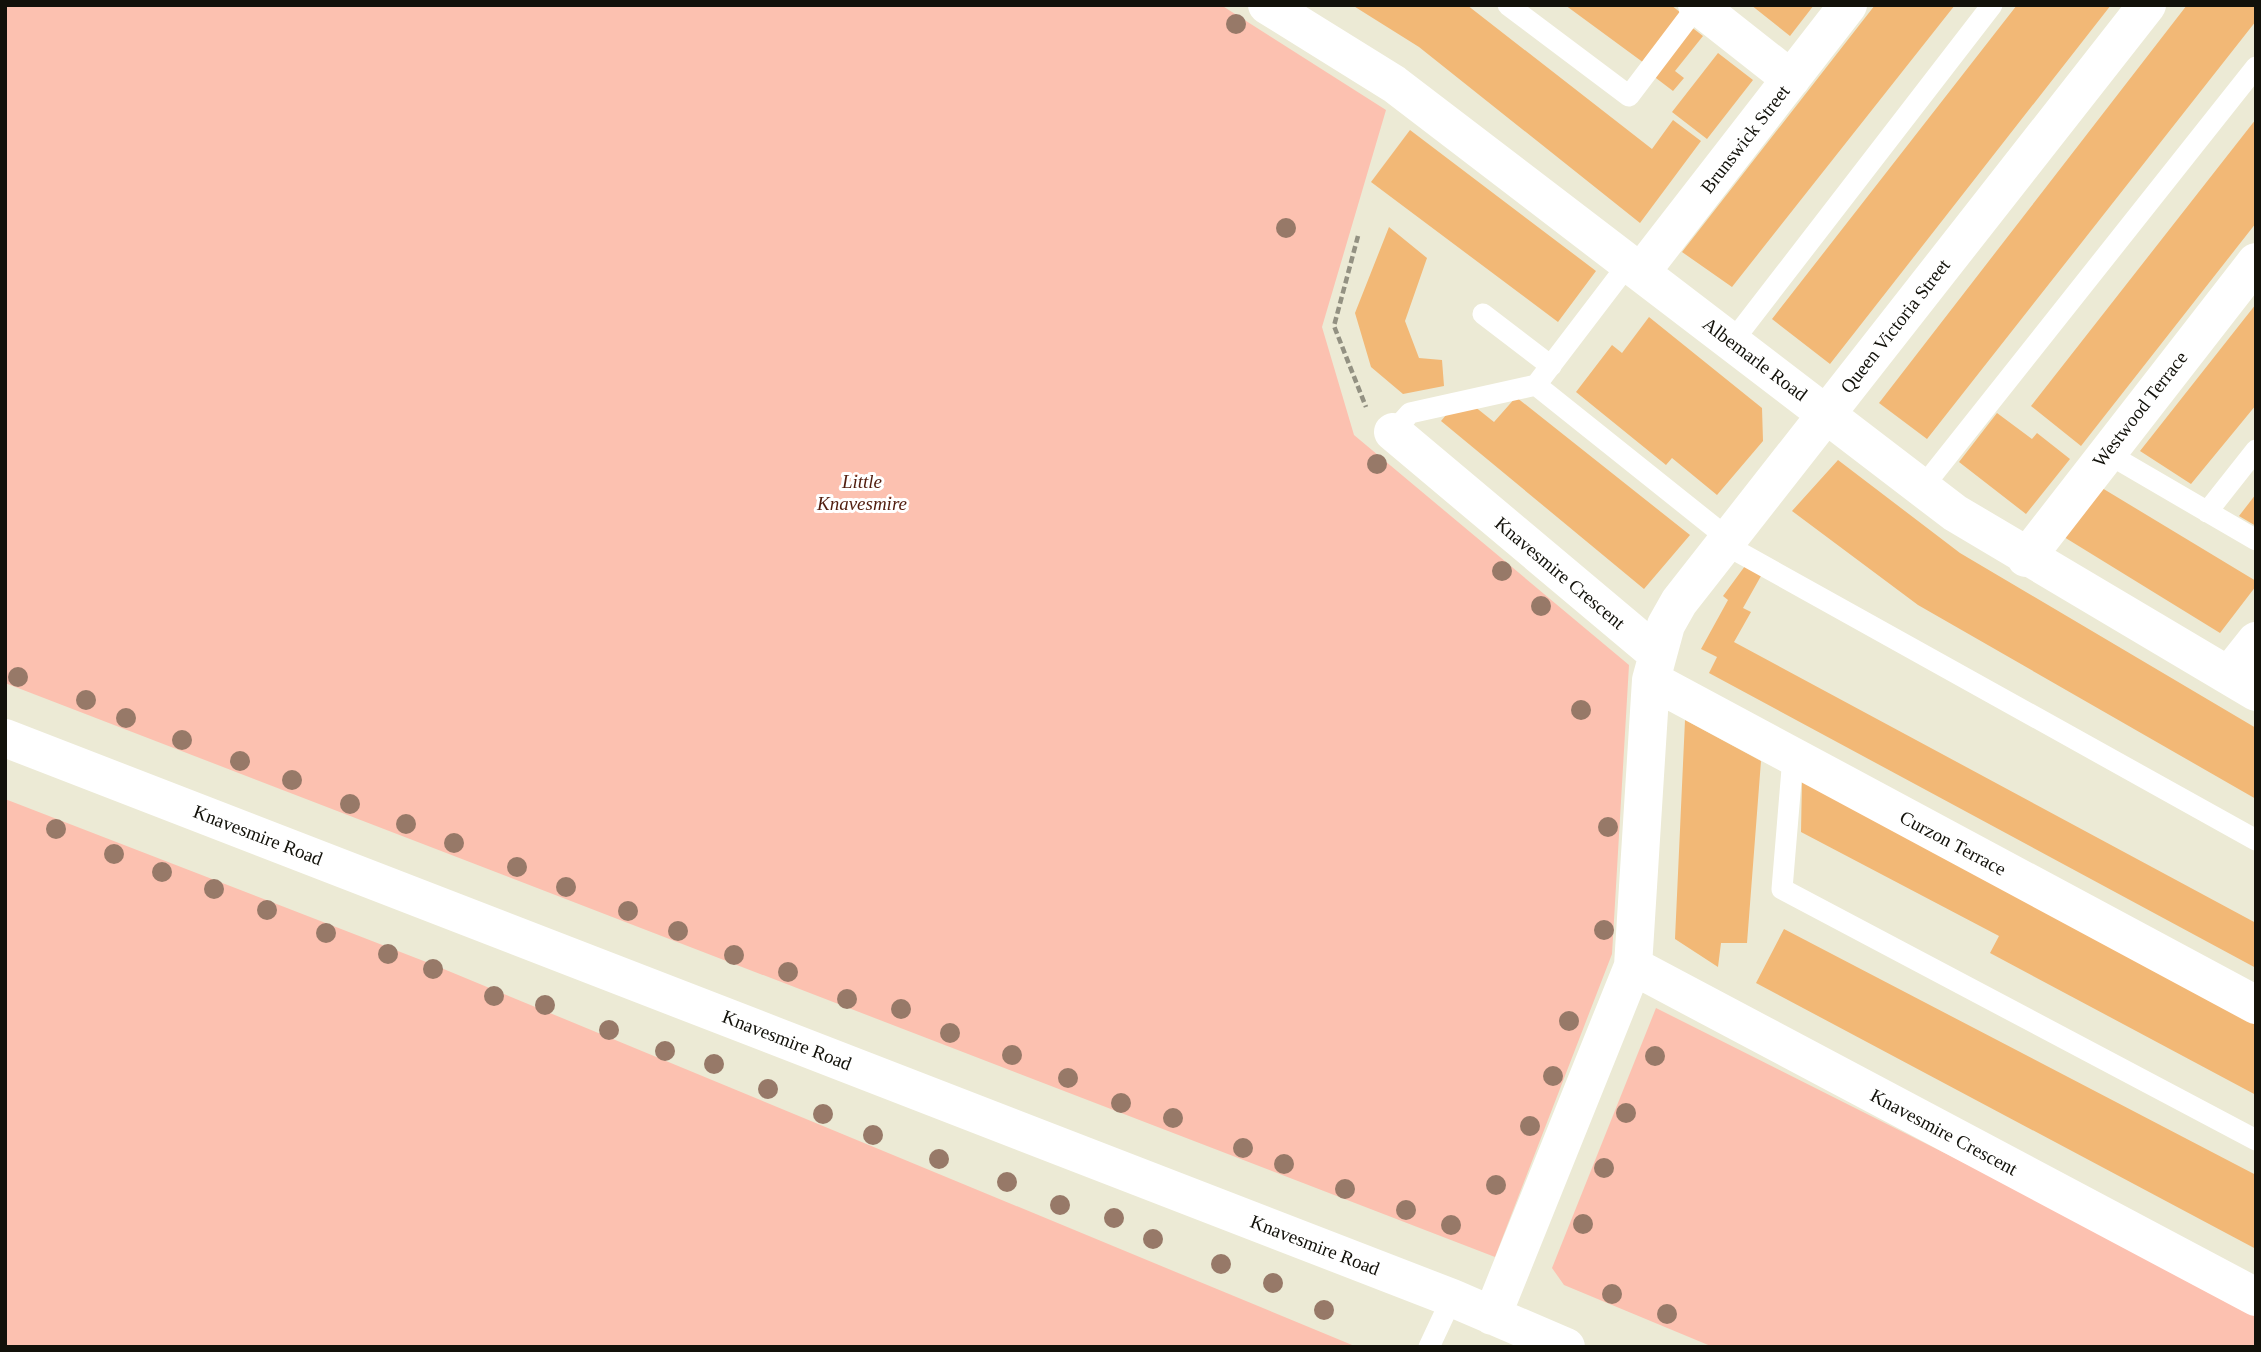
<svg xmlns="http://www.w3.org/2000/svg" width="2261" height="1352" viewBox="0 0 2261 1352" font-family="Georgia,serif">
	<rect width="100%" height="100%" fill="#ecead5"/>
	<!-- green -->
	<path fill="#fcc1b0" d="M 5,5 L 1221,5 L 1386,110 L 1322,327 L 1354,435 L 1629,665 L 1612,954 L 1495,1257 L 5,683 Z
		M 5,799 L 434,965 L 1357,1347 L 5,1347 Z
		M 1656,1008 L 2044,1203 L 2256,1316 L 2256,1347 L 1713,1347 L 1564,1285 L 1552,1268 Z"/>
	<!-- building -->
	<path fill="#f2b876" d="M 1352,5 L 1467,5 L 1652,149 L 1673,120 L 1701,141 L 1640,223 L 1419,47 Z
		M 1565,5 L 1671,5 L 1681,13 L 1644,63 Z
		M 1751,5 L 1814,5 L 1790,36 Z
		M 1875,5 L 1955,5 L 1732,287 L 1682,252 Z
		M 2017,5 L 2111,5 L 1830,364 L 1772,319 Z
		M 2187,5 L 2256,5 L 2256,21 L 1927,439 L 1879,403 Z
		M 1690,26 L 1703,36 L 1675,71 L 1684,78 L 1673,91 L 1652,75 Z
		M 1718,53 L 1753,80 L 1707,139 L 1672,112 Z
		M 2256,119 L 2256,223 L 2081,446 L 2031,406 Z
		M 1410,130 L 1596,271 L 1558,322 L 1371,182 Z
		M 1389,227 L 1427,258 L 1405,321 L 1419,358 L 1442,360 L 1444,386 L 1403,394 L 1371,367 L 1355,313 Z
		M 2256,304 L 2256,405 L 2191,484 L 2140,451 Z
		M 1649,317 L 1762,408 L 1763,441 L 1717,495 L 1672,458 L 1666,465 L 1576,392 L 1612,345 L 1622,353 Z
		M 1516,397 L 1690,535 L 1644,589 L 1441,421 L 1451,409 L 1469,402 L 1494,422 Z
		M 1997,413 L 2032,439 L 2037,433 L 2070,459 L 2026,514 L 1959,462 Z
		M 1838,460 L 1960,553 L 2256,728 L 2256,799 L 1918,605 L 1792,511 Z
		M 2102,488 L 2256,581 L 2256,586 L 2220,633 L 2064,537 Z
		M 2256,494 L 2256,526 L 2239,516 Z
		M 1745,566 L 1761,576 L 1743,608 L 1751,612 L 1734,642 L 2256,923 L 2256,968 L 1709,673 L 1717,657 L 1701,649 L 1728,600 L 1723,596 Z
		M 1685,720 L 1761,761 L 1747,943 L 1721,943 L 1718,967 L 1675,939 Z
		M 1802,781 L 2256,1025 L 2256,1095 L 1990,953 L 1999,936 L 1801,832 Z
		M 1784,929 L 2256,1175 L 2256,1249 L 1756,983 Z"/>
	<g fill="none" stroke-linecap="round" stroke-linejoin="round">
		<!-- path -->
		<path stroke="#939182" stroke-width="4.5" stroke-dasharray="7 3.5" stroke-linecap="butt" d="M 1358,236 L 1334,326 L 1366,407"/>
		<!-- service -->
		<path stroke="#fff" stroke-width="21" d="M 1508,5 L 1629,96 L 1698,5
			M 1483,314 L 1551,366
			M 1732,342 L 1992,5
			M 1536,385 L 1730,540
			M 1393,432 L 1410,413 L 1536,385 L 1629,263
			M 2105,452 L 2256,540
			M 1922,488 L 2256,67
			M 2207,512 L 2256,450
			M 1726,545 L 2256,840
			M 1793,757 L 1782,889 L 2256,1140
			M 1429,1347 L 1452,1298"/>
		<!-- minor -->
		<path stroke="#fff" stroke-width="38" d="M 1267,5 L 1394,84 L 1955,513 L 2256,692
			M 1697,5 L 1791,79
			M 1641,272 L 1848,5
			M 1393,432 L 1656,653
			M 2026,558 L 2256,262
			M 2229,675 L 2256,641
			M 1651,680 L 2256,1005
			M 5,738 L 1452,1298 L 1566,1347
			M 1633,966 L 2256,1297
			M 1492,1316 L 1633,966 L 1651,680 L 1666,625 L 1679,602 L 2147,5"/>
	</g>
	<!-- trees -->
	<g fill="#977968">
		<circle cx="1236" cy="24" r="10"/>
		<circle cx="1286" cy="228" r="10"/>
		<circle cx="1377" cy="464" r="10"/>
		<circle cx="1502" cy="571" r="10"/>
		<circle cx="1541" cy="606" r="10"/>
		<circle cx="18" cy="677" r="10"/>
		<circle cx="86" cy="700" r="10"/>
		<circle cx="1581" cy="710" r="10"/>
		<circle cx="126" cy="718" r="10"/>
		<circle cx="182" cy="740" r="10"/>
		<circle cx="240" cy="761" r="10"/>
		<circle cx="292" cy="780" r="10"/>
		<circle cx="350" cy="804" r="10"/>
		<circle cx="406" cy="824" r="10"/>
		<circle cx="1608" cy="827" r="10"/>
		<circle cx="56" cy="829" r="10"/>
		<circle cx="454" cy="843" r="10"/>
		<circle cx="114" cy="854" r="10"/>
		<circle cx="517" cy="867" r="10"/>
		<circle cx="162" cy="872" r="10"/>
		<circle cx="566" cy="887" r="10"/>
		<circle cx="214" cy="889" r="10"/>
		<circle cx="267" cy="910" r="10"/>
		<circle cx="628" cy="911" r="10"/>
		<circle cx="1604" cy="930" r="10"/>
		<circle cx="678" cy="931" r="10"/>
		<circle cx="326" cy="933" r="10"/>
		<circle cx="388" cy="954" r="10"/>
		<circle cx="734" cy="955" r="10"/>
		<circle cx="433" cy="969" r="10"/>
		<circle cx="788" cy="972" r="10"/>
		<circle cx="494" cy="996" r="10"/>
		<circle cx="847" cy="999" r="10"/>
		<circle cx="545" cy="1005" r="10"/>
		<circle cx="901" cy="1009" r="10"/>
		<circle cx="1569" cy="1021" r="10"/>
		<circle cx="609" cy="1030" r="10"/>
		<circle cx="950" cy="1033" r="10"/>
		<circle cx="665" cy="1051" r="10"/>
		<circle cx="1012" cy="1055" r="10"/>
		<circle cx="1655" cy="1056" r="10"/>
		<circle cx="714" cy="1064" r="10"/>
		<circle cx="1553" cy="1076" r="10"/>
		<circle cx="1068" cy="1078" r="10"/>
		<circle cx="768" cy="1089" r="10"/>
		<circle cx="1121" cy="1103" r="10"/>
		<circle cx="1626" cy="1113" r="10"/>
		<circle cx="823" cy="1114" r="10"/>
		<circle cx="1173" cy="1118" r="10"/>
		<circle cx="1530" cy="1126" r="10"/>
		<circle cx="873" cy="1135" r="10"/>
		<circle cx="1243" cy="1148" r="10"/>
		<circle cx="939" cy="1159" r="10"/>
		<circle cx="1284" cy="1164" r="10"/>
		<circle cx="1604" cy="1168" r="10"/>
		<circle cx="1007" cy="1182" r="10"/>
		<circle cx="1496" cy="1185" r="10"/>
		<circle cx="1345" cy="1189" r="10"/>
		<circle cx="1060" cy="1205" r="10"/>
		<circle cx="1406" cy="1210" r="10"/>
		<circle cx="1114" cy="1218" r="10"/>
		<circle cx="1583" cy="1224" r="10"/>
		<circle cx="1451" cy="1225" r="10"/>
		<circle cx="1153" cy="1239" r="10"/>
		<circle cx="1221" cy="1264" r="10"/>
		<circle cx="1273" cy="1283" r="10"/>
		<circle cx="1612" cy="1294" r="10"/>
		<circle cx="1324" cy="1310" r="10"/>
		<circle cx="1667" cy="1314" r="10"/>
	</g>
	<g text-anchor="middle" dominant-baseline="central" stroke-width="6" stroke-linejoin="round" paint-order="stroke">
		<!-- street labels -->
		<g font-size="19" fill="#12110a" stroke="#fff">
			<text transform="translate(1745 139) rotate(-52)">Brunswick Street</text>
			<text transform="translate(1895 326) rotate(-52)">Queen Victoria Street</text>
			<text transform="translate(1755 359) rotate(37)">Albemarle Road</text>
			<text transform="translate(2140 409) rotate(-52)">Westwood Terrace</text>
			<text transform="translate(1560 573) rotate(40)">Knavesmire Crescent</text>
			<text transform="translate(258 835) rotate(21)">Knavesmire Road</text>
			<text transform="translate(1953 843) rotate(28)">Curzon Terrace</text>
			<text transform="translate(787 1040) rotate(21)">Knavesmire Road</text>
			<text transform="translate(1944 1132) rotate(28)">Knavesmire Crescent</text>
			<text transform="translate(1315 1245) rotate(21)">Knavesmire Road</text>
		</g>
		<!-- park labels -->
		<g font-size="19" font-style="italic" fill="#511d0e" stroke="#fff">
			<text x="862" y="481">Little<tspan x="862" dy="22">Knavesmire</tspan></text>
		</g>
	</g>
	<!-- border -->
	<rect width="2261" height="1352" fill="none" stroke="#12110a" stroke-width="14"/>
</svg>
